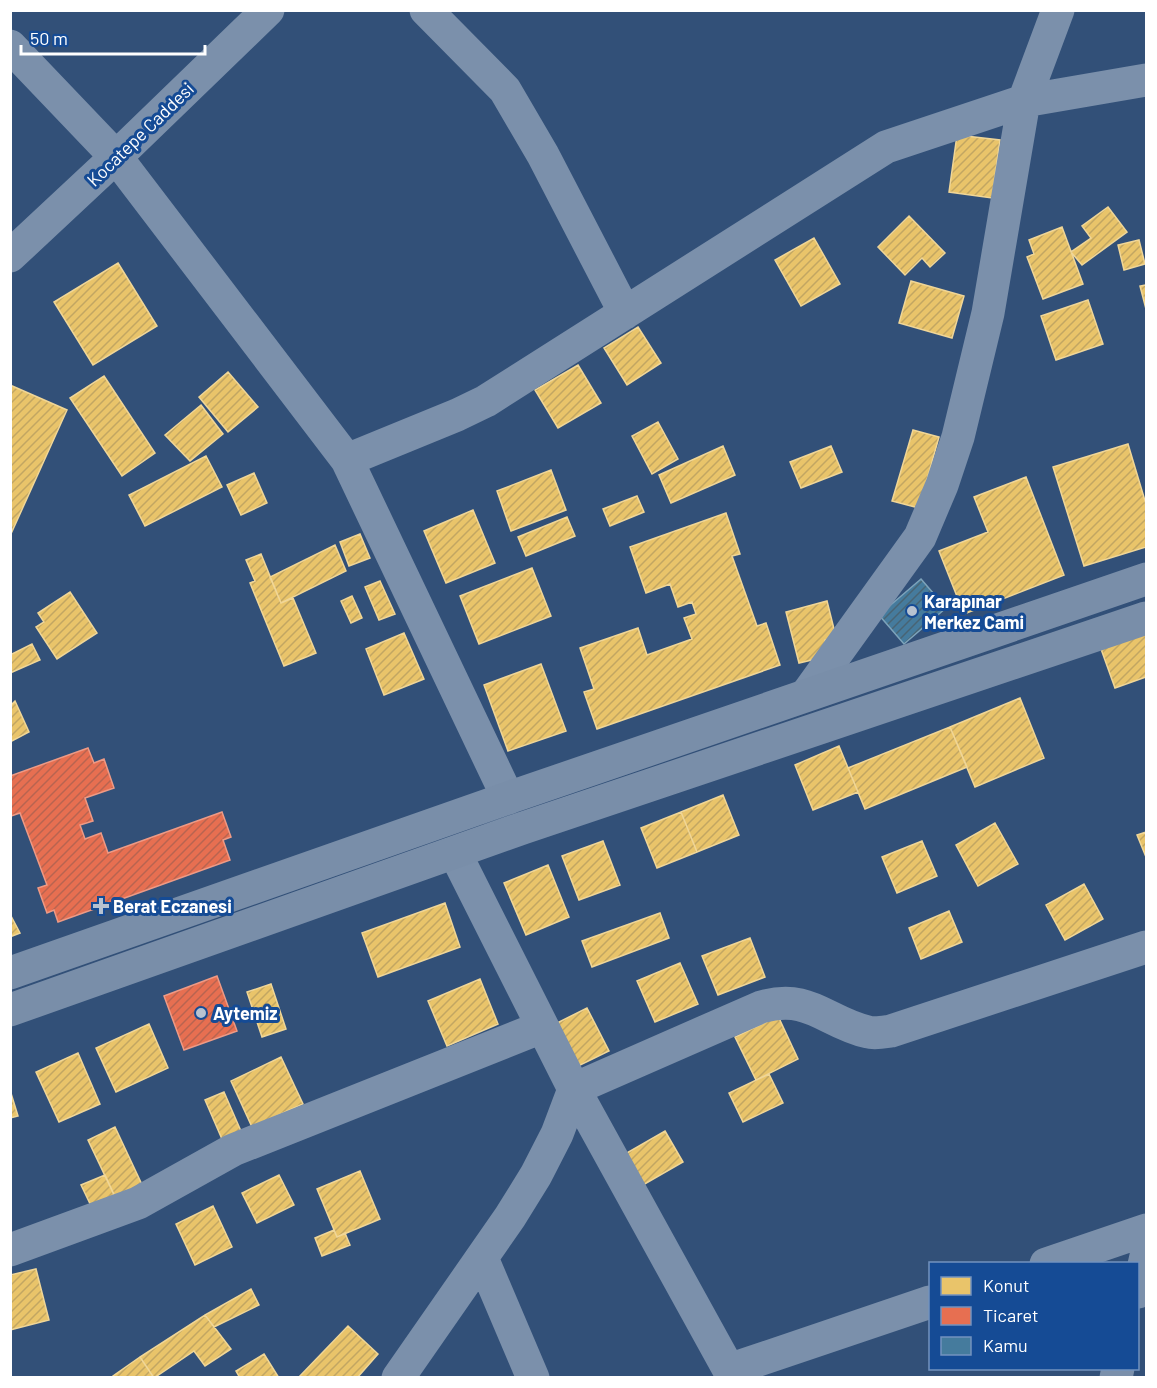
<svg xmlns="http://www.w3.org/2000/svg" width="1157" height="1388" viewBox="0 0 1157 1388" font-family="Barlow,sans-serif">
	<defs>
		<pattern id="homes-hatch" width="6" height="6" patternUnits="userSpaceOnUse" patternTransform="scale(1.5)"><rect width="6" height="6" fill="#e9c46a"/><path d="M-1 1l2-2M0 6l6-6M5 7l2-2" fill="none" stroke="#c2a662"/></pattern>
		<pattern id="shops-hatch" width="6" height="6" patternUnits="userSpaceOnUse" patternTransform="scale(1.5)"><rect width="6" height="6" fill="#e76f51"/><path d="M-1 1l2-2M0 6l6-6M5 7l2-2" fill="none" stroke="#b86450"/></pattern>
		<pattern id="public-hatch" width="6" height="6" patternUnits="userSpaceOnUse" patternTransform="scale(1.5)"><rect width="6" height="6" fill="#457b9d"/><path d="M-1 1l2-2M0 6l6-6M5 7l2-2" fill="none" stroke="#486474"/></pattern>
	</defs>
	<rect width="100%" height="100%" fill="#325078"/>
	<!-- homes -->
	<path fill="url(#homes-hatch)" stroke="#f0d697" stroke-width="1.5" d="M 957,135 L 1000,140 L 992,198 L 949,192 Z
		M 1108,207 L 1127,232 L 1082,265 L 1071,252 L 1091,238 L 1082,226 Z
		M 909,216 L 945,253 L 930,267 L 922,258 L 905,275 L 878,247 Z
		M 1062,227 L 1083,284 L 1043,299 L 1027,257 L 1034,254 L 1029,240 Z
		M 814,238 L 840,284 L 801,306 L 775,260 Z
		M 1139,240 L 1145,264 L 1124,270 L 1118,245 Z
		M 118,263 L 157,326 L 93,365 L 54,302 Z
		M 911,281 L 964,296 L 952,338 L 899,323 Z
		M 1146,285 L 1146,309 L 1140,286 Z
		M 1088,300 L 1103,344 L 1056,360 L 1041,316 Z
		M 638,327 L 661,363 L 627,385 L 604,348 Z
		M 578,365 L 601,403 L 558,428 L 535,390 Z
		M 228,372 L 258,407 L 228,432 L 199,397 Z
		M 104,376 L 155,453 L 122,476 L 70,398 Z
		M 10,385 L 67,410 L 10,536 Z
		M 201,405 L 223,434 L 190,461 L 165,435 Z
		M 658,422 L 678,459 L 652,474 L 632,436 Z
		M 913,430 L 939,437 L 919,508 L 892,501 Z
		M 1128,444 L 1146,504 L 1146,547 L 1084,566 L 1053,467 Z
		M 723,446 L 735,475 L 671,503 L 659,475 Z
		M 831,446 L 842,472 L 801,488 L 790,462 Z
		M 206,456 L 222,487 L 145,526 L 129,495 Z
		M 551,470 L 566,510 L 511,531 L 497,491 Z
		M 254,473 L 267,503 L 241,515 L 227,485 Z
		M 1026,477 L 1064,575 L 964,614 L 939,551 L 988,532 L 974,497 Z
		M 637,496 L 644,512 L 610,526 L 603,509 Z
		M 473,510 L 495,563 L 446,583 L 424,531 Z
		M 726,513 L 740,554 L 732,556 L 757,626 L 766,623 L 780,665 L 597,729 L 584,692 L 594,689 L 580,648 L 638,628 L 647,655 L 692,639 L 684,618 L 696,614 L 692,602 L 678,607 L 670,584 L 646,593 L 630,547 Z
		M 567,517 L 575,536 L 526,556 L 518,537 Z
		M 360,534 L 370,558 L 349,566 L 340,542 Z
		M 335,545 L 346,571 L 281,603 L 270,577 Z
		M 261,554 L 281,603 L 293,598 L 316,653 L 284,666 L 250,583 L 255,581 L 246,560 Z
		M 532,568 L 551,616 L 479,644 L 460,596 Z
		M 380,581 L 395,614 L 379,620 L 365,587 Z
		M 70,592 L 97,633 L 57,659 L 36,627 L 44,622 L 38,613 Z
		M 352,596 L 362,618 L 351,623 L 341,601 Z
		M 827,601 L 836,637 L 825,640 L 829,656 L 799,663 L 786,612 Z
		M 404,633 L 424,679 L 384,695 L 366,649 Z
		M 1146,633 L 1146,677 L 1115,688 L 1101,649 Z
		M 32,644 L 40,660 L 10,673 L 10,655 Z
		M 541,664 L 566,731 L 508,751 L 484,685 Z
		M 1020,698 L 1044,758 L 975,787 L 950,727 Z
		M 15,701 L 29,732 L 10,742 L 10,706 Z
		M 950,727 L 967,767 L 865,809 L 848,768 Z
		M 839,746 L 858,792 L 813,810 L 795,765 Z
		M 723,795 L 739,835 L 697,852 L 681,812 Z
		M 681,812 L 697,852 L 657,868 L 641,828 Z
		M 995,823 L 1018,864 L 978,886 L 956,845 Z
		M 1146,832 L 1146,857 L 1137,835 Z
		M 603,841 L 620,885 L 579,900 L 562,856 Z
		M 922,841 L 937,876 L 897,893 L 882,857 Z
		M 548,865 L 569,917 L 526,935 L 504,883 Z
		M 1084,884 L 1103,919 L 1065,940 L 1046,905 Z
		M 445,903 L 460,947 L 378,977 L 362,933 Z
		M 949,911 L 962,942 L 921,959 L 909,928 Z
		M 660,913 L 669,938 L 592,967 L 582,941 Z
		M 10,914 L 20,933 L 10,937 Z
		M 750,938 L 765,977 L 718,995 L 702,956 Z
		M 680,963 L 698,1004 L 655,1022 L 637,981 Z
		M 480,979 L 498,1024 L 447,1046 L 428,1001 Z
		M 271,984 L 286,1029 L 262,1037 L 247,992 Z
		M 587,1008 L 609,1051 L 572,1069 L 551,1026 Z
		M 778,1016 L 798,1059 L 756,1080 L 735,1037 Z
		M 149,1024 L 168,1068 L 116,1092 L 96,1048 Z
		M 78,1053 L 100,1104 L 59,1122 L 36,1072 Z
		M 281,1057 L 303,1104 L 252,1127 L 231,1081 Z
		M 769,1074 L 783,1103 L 743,1122 L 729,1093 Z
		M 10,1090 L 18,1116 L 10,1118 Z
		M 224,1092 L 244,1138 L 225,1146 L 205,1100 Z
		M 115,1127 L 144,1189 L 117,1201 L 88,1140 Z
		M 665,1131 L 683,1162 L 643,1185 L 625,1154 Z
		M 360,1171 L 380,1219 L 337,1237 L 317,1189 Z
		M 105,1175 L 117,1201 L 94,1212 L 81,1185 Z
		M 279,1175 L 294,1205 L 257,1223 L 242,1193 Z
		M 213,1206 L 232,1247 L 195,1265 L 176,1224 Z
		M 334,1230 L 337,1237 L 345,1233 L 350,1245 L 322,1256 L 315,1238 Z
		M 36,1269 L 49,1320 L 10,1330 L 10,1275 Z
		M 251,1289 L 259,1305 L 214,1327 L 205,1315 Z
		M 205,1315 L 231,1349 L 205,1366 L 194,1351 L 154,1378 L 140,1357 Z
		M 348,1326 L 378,1354 L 357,1378 L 298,1378 Z
		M 264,1354 L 279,1378 L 240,1378 L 236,1371 Z
		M 140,1357 L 154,1378 L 114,1378 L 113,1376 Z"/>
	<!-- shops -->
	<path fill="url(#shops-hatch)" stroke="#ee9a85" stroke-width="1.5" d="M 88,748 L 94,763 L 104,759 L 114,788 L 85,798 L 93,821 L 80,825 L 85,839 L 101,833 L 108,853 L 222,812 L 231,837 L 223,840 L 230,860 L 58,922 L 54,910 L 47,913 L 38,888 L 47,885 L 20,813 L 11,816 L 10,813 L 10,776 Z
		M 217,976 L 237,1031 L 184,1050 L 164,996 Z"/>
	<!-- public -->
	<path fill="url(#public-hatch)" stroke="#7da3ba" stroke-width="1.5" d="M 921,579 L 946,608 L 904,644 L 879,615 Z"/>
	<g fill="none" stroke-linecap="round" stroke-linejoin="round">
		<!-- minor -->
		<path stroke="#7b90ab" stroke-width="33" d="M 426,10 L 505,90 L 543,155 L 625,313
			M 10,46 L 116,157 L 347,460 L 508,798
			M 10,256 L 116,157 L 268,10
			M 347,460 L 457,415 L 486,401 L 886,147 L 1024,101 L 1146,80
			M 807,694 L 920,537 L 942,485 L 958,437 L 988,313 L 1024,101 L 1058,10
			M 455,853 L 574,1089 L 729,1370 L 731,1378
			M 10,1250 L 138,1203 L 233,1150 L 542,1027
			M 482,1258 L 533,1378
			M 1046,1264 L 1146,1230
			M 1138,1292 L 1146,1256
			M 729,1370 L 930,1302
			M 398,1378 L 510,1217 L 536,1175 L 557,1134 L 574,1089 L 761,1007 C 810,993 825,1022 868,1032 C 875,1034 884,1032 891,1031 L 1146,947
			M 1116,1378 L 1118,1368"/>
		<!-- major -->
		<path stroke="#798ea9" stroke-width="33" d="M 10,973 L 508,798 L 1146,579
			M 10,1010 L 523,828 L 1146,618"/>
	</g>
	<!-- markers -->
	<g fill="#b7c2d0" stroke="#154b95" stroke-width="2">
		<circle cx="912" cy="611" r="6"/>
		<path d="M98 897h6v6h6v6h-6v6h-6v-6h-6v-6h6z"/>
		<circle cx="201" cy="1013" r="6"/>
	</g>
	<g text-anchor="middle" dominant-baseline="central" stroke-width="6" stroke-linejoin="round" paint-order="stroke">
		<!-- street labels -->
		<g font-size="18" fill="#fff" stroke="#154b95">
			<text transform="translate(140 134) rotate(-44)">Kocatepe Caddesi</text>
		</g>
		<!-- poi labels -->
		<g font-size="18" font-weight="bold" fill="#fff" stroke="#154b95" text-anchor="start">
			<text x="924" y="601">Karapınar<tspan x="924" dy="21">Merkez Cami</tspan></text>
			<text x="113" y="906">Berat Eczanesi</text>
			<text x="213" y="1013">Aytemiz</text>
		</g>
	</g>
	<!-- border -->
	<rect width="1157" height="1388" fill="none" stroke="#ffffff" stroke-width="24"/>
	<!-- legend -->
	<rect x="929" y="1262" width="210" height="108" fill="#154b95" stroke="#7393bf" stroke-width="1.5"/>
	<rect x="941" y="1277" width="30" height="18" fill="#e9c46a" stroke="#7393bf" stroke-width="1.5"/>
	<text x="983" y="1292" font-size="18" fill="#ffffff">Konut</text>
	<rect x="941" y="1307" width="30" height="18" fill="#e76f51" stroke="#7393bf" stroke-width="1.5"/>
	<text x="983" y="1322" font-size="18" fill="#ffffff">Ticaret</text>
	<rect x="941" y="1337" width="30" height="18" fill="#457b9d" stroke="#7393bf" stroke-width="1.5"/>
	<text x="983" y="1352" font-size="18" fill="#ffffff">Kamu</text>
	<!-- scale -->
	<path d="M21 45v9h184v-9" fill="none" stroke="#ffffff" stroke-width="3"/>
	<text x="30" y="45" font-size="18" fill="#ffffff" stroke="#154b95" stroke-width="4.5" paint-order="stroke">50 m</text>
</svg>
